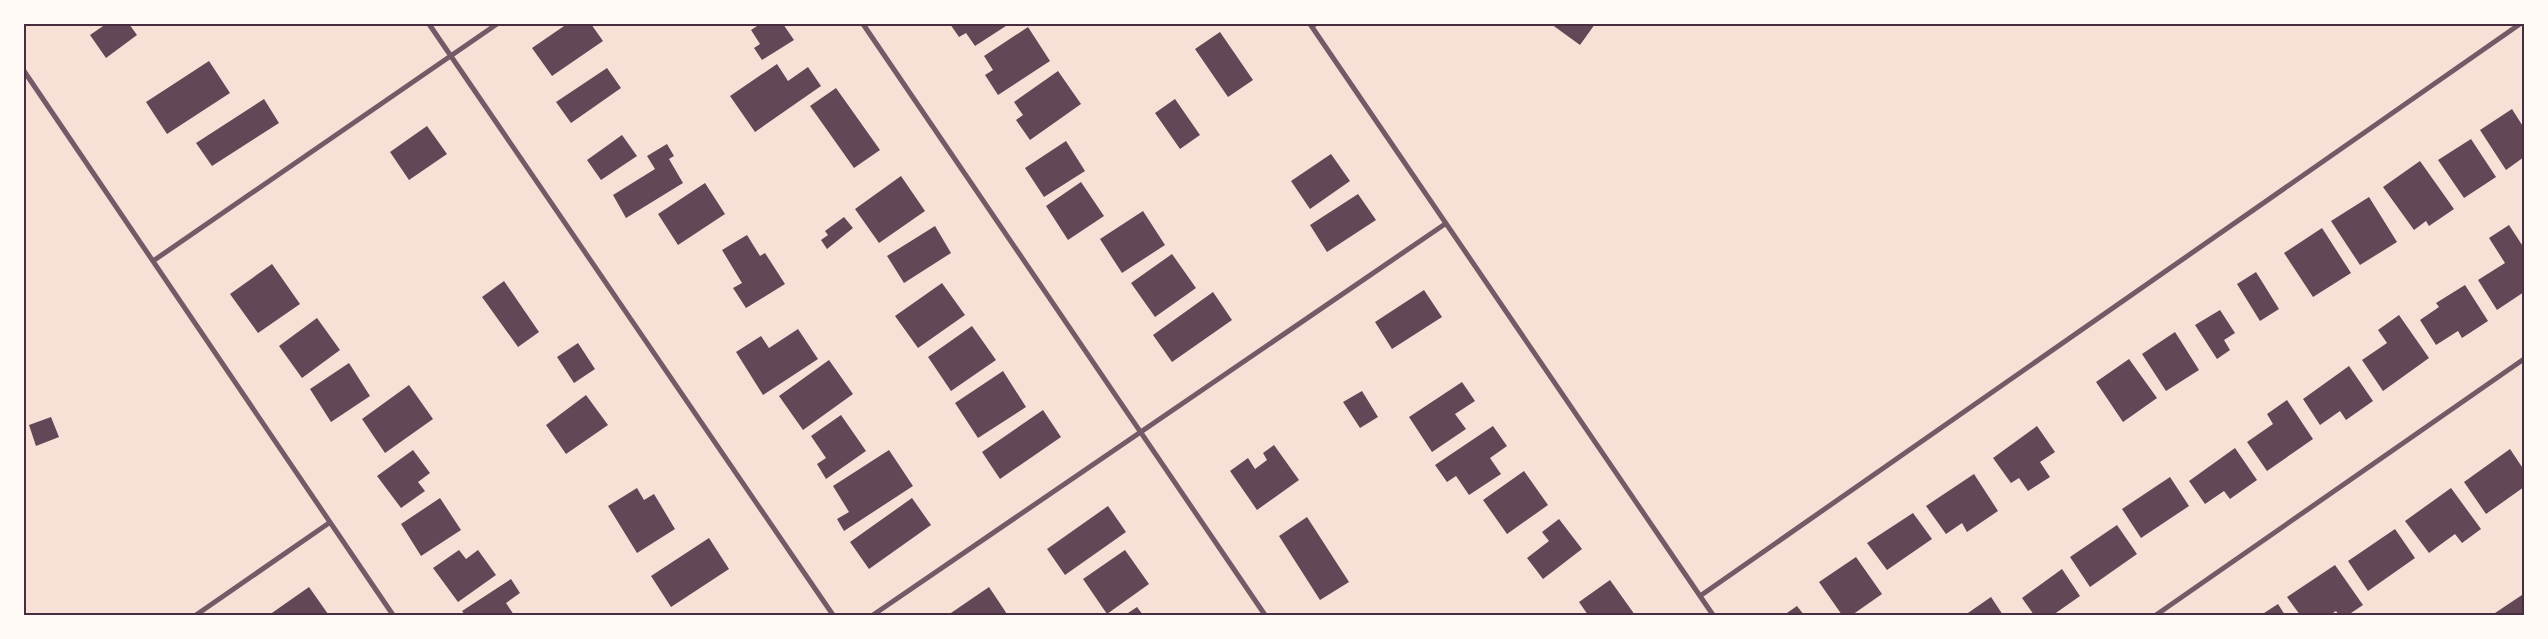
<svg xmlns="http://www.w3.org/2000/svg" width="2548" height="639" viewBox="0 0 2548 639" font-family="'Fira Sans Condensed',sans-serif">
	<rect width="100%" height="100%" fill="#f7e1d7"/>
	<!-- building -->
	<path fill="#644757" d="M 106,24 L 129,24 L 137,35 L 106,58 L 90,35 Z
		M 567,24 L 591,24 L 603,41 L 552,76 L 532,48 Z
		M 760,24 L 783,24 L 794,40 L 762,60 L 754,48 L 760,44 L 751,30 Z
		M 950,24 L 1009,24 L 975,46 L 966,33 L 959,37 Z
		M 1551,24 L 1595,24 L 1580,45 Z
		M 1028,27 L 1050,61 L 998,95 L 985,75 L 993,70 L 984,56 Z
		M 1220,32 L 1253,80 L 1228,97 L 1195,49 Z
		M 209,61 L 230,93 L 167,134 L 146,102 Z
		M 777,64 L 788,81 L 808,67 L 821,86 L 755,132 L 730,96 Z
		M 607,68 L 621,88 L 571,123 L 556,102 Z
		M 1058,71 L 1081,104 L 1030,140 L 1016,120 L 1023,115 L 1014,102 Z
		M 836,88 L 880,150 L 854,168 L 810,106 Z
		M 264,99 L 279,123 L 212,166 L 196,143 Z
		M 1175,99 L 1200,135 L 1180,149 L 1155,113 Z
		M 2512,109 L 2524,128 L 2524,157 L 2506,170 L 2480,130 Z
		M 427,126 L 447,154 L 409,180 L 390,152 Z
		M 622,135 L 637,156 L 601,180 L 587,160 Z
		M 2471,139 L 2496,177 L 2464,198 L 2438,160 Z
		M 1066,141 L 1085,171 L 1044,197 L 1025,168 Z
		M 667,144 L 674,156 L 669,159 L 683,183 L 626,218 L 613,195 L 655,169 L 647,156 Z
		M 1331,154 L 1350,181 L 1310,209 L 1291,181 Z
		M 2420,161 L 2454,209 L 2429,226 L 2426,221 L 2414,230 L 2383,187 Z
		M 901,176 L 925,211 L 879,243 L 855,209 Z
		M 1081,182 L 1104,216 L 1068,240 L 1046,206 Z
		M 705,183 L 725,214 L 678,245 L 658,214 Z
		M 1358,194 L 1376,220 L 1327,252 L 1310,225 Z
		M 2369,197 L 2397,242 L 2360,265 L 2331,221 Z
		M 1143,211 L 1165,245 L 1122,273 L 1100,239 Z
		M 844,217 L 853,228 L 827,249 L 821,240 L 828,235 L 825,231 Z
		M 2509,225 L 2524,248 L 2524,292 L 2497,310 L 2478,280 L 2505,263 L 2489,238 Z
		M 935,226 L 951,253 L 904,283 L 887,256 Z
		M 2322,228 L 2351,273 L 2313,297 L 2284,253 Z
		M 747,235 L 760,256 L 765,253 L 785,284 L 746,308 L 733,288 L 742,283 L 722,250 Z
		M 1172,254 L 1196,288 L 1155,317 L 1131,283 Z
		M 272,264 L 300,304 L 258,333 L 230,294 Z
		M 2256,272 L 2279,309 L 2260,321 L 2237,284 Z
		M 504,281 L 539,332 L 518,347 L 482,297 Z
		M 942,283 L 965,315 L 918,348 L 895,316 Z
		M 2465,285 L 2488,321 L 2462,338 L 2458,331 L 2436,345 L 2420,320 L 2439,307 L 2436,303 Z
		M 1424,290 L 1442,317 L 1392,349 L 1375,322 Z
		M 1213,292 L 1232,320 L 1172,362 L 1153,335 Z
		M 2220,310 L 2235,333 L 2224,340 L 2230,350 L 2217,359 L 2195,325 Z
		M 2399,315 L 2429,358 L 2383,391 L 2362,360 L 2387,343 L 2378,330 Z
		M 317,318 L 340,350 L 302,378 L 279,346 Z
		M 972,326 L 996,360 L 951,391 L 928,357 Z
		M 798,329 L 818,359 L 763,395 L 736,352 L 761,336 L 769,348 Z
		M 2175,332 L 2199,370 L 2166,391 L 2142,354 Z
		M 578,343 L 595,369 L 574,383 L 557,357 Z
		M 2129,359 L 2157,398 L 2123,422 L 2096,382 Z
		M 829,360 L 853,394 L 803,430 L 779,396 Z
		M 349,363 L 370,396 L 331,422 L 310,389 Z
		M 2349,366 L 2373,401 L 2346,420 L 2340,411 L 2320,425 L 2303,399 Z
		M 1003,371 L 1026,407 L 978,438 L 955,403 Z
		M 1462,382 L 1475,401 L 1455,414 L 1466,429 L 1432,452 L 1409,417 Z
		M 409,385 L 433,419 L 385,453 L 362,419 Z
		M 1362,391 L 1378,417 L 1360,428 L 1343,402 Z
		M 586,395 L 608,425 L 566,454 L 546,425 Z
		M 2287,400 L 2313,439 L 2267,471 L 2247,442 L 2273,424 L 2267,414 Z
		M 1043,410 L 1061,437 L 1000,479 L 982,452 Z
		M 841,415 L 866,451 L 826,479 L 817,464 L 826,458 L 811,436 Z
		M 51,417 L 59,437 L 36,446 L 29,425 Z
		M 1493,426 L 1507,446 L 1490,458 L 1501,474 L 1469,495 L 1456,476 L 1447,482 L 1435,465 Z
		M 2037,426 L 2055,452 L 2040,462 L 2050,477 L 2028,491 L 2019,478 L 2011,483 L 1993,458 Z
		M 1274,445 L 1299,480 L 1257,510 L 1230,471 L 1248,458 L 1255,469 L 1267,460 L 1263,453 Z
		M 2235,448 L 2257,480 L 2230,499 L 2224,491 L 2205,504 L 2189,481 Z
		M 2510,449 L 2524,470 L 2524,487 L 2486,514 L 2464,482 Z
		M 413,450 L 430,473 L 418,482 L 425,491 L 401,508 L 377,476 Z
		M 889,450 L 913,486 L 844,531 L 837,519 L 849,512 L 833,486 Z
		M 1524,471 L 1548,505 L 1507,534 L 1483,500 Z
		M 1974,474 L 1998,511 L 1967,532 L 1962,523 L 1946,534 L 1926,506 Z
		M 2170,477 L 2189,506 L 2141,538 L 2122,509 Z
		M 637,488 L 644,500 L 654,494 L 675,529 L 637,553 L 608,506 Z
		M 2451,488 L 2481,529 L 2462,543 L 2455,534 L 2429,553 L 2405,521 Z
		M 440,498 L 461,530 L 421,556 L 401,524 Z
		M 912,498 L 931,525 L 869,569 L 850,542 Z
		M 1108,506 L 1126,532 L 1065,575 L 1047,549 Z
		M 1913,513 L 1932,539 L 1887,570 L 1867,543 Z
		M 1307,517 L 1349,582 L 1320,600 L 1279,536 Z
		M 1559,519 L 1582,549 L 1543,579 L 1527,558 L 1549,541 L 1542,532 Z
		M 2117,525 L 2137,554 L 2090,587 L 2070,557 Z
		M 2395,529 L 2415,558 L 2368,591 L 2348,561 Z
		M 709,538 L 729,569 L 671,607 L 651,576 Z
		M 459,550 L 466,559 L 478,550 L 496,575 L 458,602 L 433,568 Z
		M 1125,550 L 1149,584 L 1107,614 L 1083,579 Z
		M 1856,557 L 1882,594 L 1852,615 L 1842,615 L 1819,582 Z
		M 2335,565 L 2363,605 L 2348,615 L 2339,615 L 2336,611 L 2330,615 L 2300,615 L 2287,597 Z
		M 2062,569 L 2080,596 L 2053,615 L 2034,615 L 2022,598 Z
		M 511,579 L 520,593 L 506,603 L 514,615 L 465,615 L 462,611 Z
		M 1610,580 L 1635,615 L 1588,615 L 1579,602 Z
		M 309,587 L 328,614 L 269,615 Z
		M 989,587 L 1007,614 L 948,615 Z
		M 2522,595 L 2524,599 L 2524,615 L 2492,615 Z
		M 1991,597 L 2003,615 L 1965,615 Z
		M 2278,604 L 2285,615 L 2261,615 Z
		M 1797,606 L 1804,615 L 1784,615 Z
		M 1137,607 L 1143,615 L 1125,615 Z"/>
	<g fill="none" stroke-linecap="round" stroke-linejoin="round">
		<!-- service -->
		<path stroke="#755966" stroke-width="4" d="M 1312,26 L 1317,24"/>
		<!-- minor -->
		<path stroke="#755966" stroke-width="5" d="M 429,24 L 833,615
			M 863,24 L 1265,615
			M 1310,24 L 1713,615
			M 24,71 L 393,615
			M 153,261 L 497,24
			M 1700,596 L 2520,24
			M 196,615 L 329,523
			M 873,615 L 1445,224
			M 2156,615 L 2524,359"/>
	</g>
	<!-- border -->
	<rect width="2548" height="639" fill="none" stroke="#fffaf5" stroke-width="50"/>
	<rect x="25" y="25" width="2498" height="589" fill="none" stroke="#4a2c40" stroke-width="2"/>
</svg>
